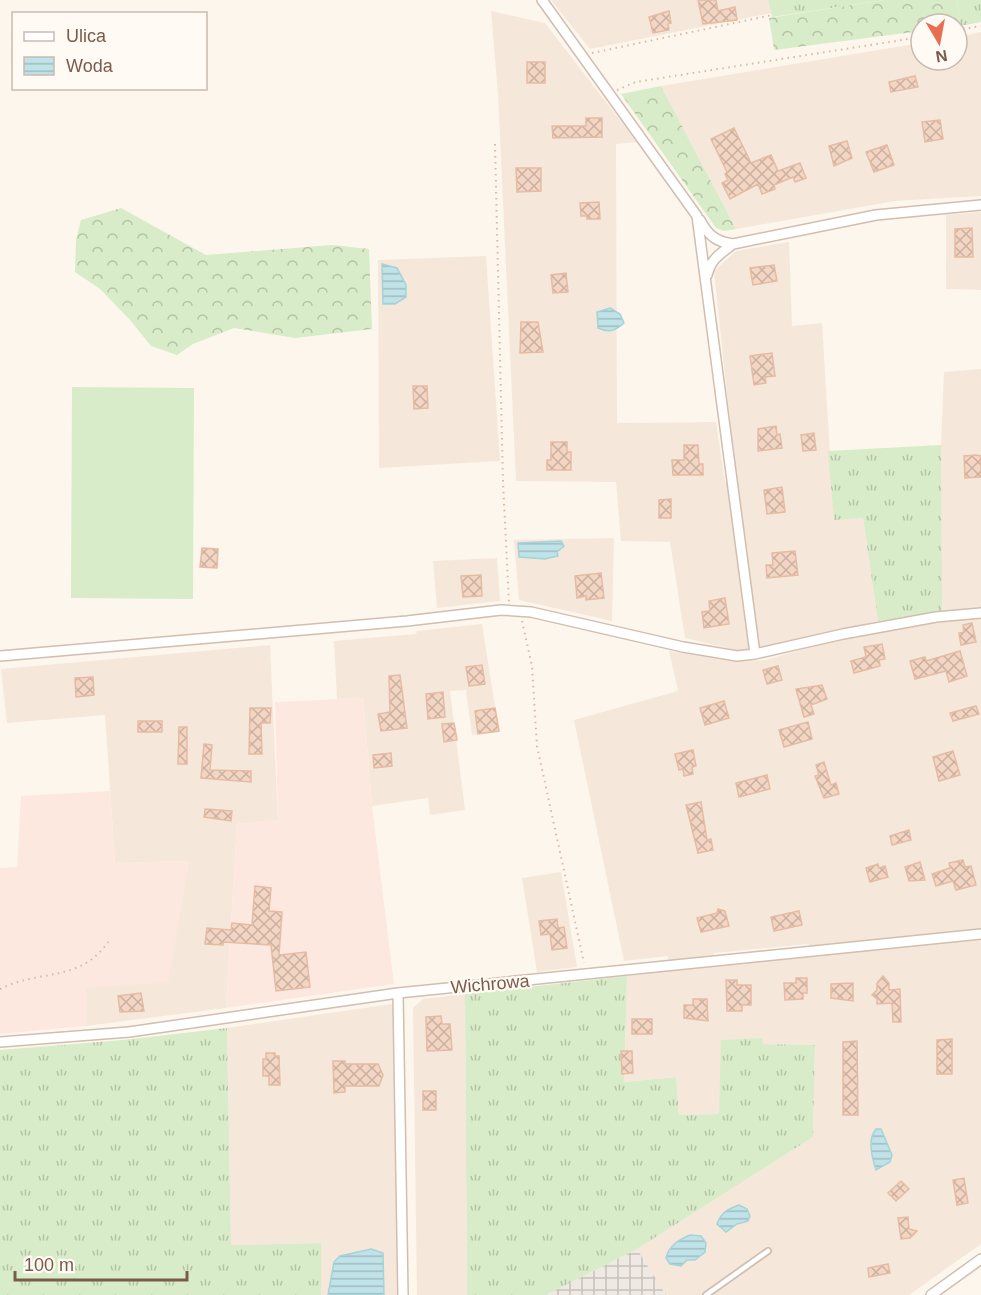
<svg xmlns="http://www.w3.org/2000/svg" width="981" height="1295" viewBox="0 0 981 1295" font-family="Helvetica,sans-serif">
	<defs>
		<pattern id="industrial-grid" width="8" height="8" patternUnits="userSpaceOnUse" patternTransform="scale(1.5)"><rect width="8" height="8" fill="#efe9e4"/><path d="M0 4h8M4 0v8" fill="none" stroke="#c7c0bb"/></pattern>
		<pattern id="grass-tufts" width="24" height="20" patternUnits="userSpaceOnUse" patternTransform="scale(1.5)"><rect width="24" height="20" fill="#d8ecc9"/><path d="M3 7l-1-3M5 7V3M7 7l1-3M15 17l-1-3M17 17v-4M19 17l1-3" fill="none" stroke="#b4c2a5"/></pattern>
		<pattern id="forest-crowns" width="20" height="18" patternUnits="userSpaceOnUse" patternTransform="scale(1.5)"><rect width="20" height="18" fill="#d8ecc9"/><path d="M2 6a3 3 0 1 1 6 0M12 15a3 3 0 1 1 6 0" fill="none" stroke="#b4c2a5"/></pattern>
		<pattern id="water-rules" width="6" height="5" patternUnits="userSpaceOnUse" patternTransform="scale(1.5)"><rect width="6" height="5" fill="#bfe3e8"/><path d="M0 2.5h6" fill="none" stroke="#a0bbbe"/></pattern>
		<pattern id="building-cross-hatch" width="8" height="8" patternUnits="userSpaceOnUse" patternTransform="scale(1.5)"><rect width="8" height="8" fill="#f3d5c3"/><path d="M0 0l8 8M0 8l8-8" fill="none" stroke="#cab0a1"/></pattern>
	</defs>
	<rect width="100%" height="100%" fill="#fdf6ec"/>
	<!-- residential -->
	<path fill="#f5e8da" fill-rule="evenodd" d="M 551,0 L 768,0 L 771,13 L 590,49 Z
		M 491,11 L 545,23 L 637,142 L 616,144 L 617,423 L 716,422 L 725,482 L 736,479 L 714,271 L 736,251 L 789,242 L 792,326 L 822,323 L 834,519 L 863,518 L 878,621 L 744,652 L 685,638 L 670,542 L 621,541 L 616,482 L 516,481 L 498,94 Z
		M 981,32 L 981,196 L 895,201 L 736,229 L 661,86 L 921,43 L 921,60 L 957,60 L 957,37 Z
		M 981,212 L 981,290 L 946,289 L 946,215 Z
		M 486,256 L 500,461 L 379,468 L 378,260 Z
		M 981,369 L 981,1244 L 909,1295 L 666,1295 L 637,1249 L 813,1137 L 815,1045 L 762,1044 L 719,1114 L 679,1115 L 676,1077 L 624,1082 L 627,976 L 668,971 L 668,956 L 624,961 L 574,720 L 678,691 L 669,651 L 735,662 L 765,660 L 830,642 L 941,621 L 941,445 L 944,372 ZM 809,944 L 810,955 L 717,966 L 714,953 Z
		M 614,538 L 612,621 L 519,600 L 514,540 Z
		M 497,558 L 500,601 L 437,608 L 433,561 Z
		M 482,624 L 499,731 L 472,735 L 466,690 L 450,691 L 465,810 L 430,815 L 428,798 L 372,806 L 363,698 L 337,699 L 334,641 L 416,634 L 417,631 Z
		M 270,645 L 278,820 L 237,824 L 226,1008 L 86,1026 L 86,988 L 188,861 L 115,863 L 105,715 L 7,723 L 1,669 Z
		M 561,872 L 577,967 L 537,972 L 522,878 Z
		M 465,994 L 467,1295 L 417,1295 L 413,1008 L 423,999 Z
		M 391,1004 L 396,1008 L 400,1295 L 321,1295 L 321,1243 L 231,1245 L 227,1028 Z"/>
	<!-- commercial -->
	<path fill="#fde8e0" d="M 363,698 L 372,806 L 394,984 L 226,1008 L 237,824 L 278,820 L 275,702 Z
		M 110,791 L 115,863 L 189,861 L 168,982 L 86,988 L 86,1026 L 0,1034 L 0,868 L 17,867 L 21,796 Z"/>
	<!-- industrial -->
	<path fill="url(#industrial-grid)" d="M 637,1249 L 666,1295 L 546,1295 Z"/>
	<!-- grass -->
	<path fill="url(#grass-tufts)" d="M 768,0 L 884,0 L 772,17 Z
		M 957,0 L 981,0 L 981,22 L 960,26 Z
		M 941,445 L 942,612 L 878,621 L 863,518 L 834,520 L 828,451 Z
		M 627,976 L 624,1082 L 676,1077 L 679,1115 L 719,1114 L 721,1040 L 762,1038 L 763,1044 L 815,1045 L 813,1137 L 637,1249 L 546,1295 L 467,1295 L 465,994 Z
		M 227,1028 L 231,1245 L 321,1243 L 321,1295 L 0,1295 L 0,1050 L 123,1040 Z"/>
	<!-- forest -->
	<path fill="url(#forest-crowns)" d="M 884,0 L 957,0 L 960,26 L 921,24 L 921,31 L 774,50 L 769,18 Z
		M 661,86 L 736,229 L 724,231 L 716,228 L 621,94 Z
		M 121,208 L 206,255 L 332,245 L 369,249 L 372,329 L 295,338 L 234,328 L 193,344 L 177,355 L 151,346 L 130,320 L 100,289 L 75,272 L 76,240 L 81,220 Z"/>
	<!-- garden -->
	<path fill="#d8ecc9" d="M 72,387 L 194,388 L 193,599 L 71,598 Z"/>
	<!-- water -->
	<path fill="url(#water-rules)" stroke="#a5d3da" stroke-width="1.5" d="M 382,264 L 397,268 L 406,285 L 406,297 L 395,304 L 383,304 Z
		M 610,308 L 620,314 L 624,323 C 615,331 609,333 598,328 L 597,312 Z
		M 561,541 L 564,546 L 557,552 L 558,556 L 545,559 L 519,557 L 518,543 Z
		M 876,1129 L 881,1129 L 892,1155 L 890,1162 L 876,1170 C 872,1157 867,1140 876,1129 Z
		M 739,1205 L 747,1209 L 750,1216 L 748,1221 L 737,1224 L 726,1232 L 717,1224 C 721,1212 728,1209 739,1205 Z
		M 690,1235 L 701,1236 L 706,1243 L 705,1252 L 695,1260 L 687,1260 L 681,1266 L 670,1264 L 666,1258 C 669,1245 679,1240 690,1235 Z
		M 371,1249 L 383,1253 L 384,1295 L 328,1295 L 334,1262 L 340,1256 Z"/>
	<!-- building -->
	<path fill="url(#building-cross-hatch)" stroke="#e6bba3" stroke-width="1.5" d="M 698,0 L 716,0 L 718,11 L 735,7 L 737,20 L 703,24 Z
		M 669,11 L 671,23 L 668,24 L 669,30 L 653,33 L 649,17 Z
		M 527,62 L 545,62 L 545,83 L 527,83 Z
		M 915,76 L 918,87 L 891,92 L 889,82 Z
		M 586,118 L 602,118 L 602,137 L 553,138 L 552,126 L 586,126 Z
		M 940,120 L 943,139 L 925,142 L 922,122 Z
		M 734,128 L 751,163 L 771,155 L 778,171 L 800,163 L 806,178 L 795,182 L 793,177 L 774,185 L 775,189 L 762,194 L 758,184 L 730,199 L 722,183 L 728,180 L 725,174 L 727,172 L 711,139 Z
		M 847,141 L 852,158 L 834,166 L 829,146 Z
		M 887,145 L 894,165 L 874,172 L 866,152 Z
		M 516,168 L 541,168 L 541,191 L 517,192 Z
		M 599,202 L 600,219 L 587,219 L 587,216 L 581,216 L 580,203 Z
		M 972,228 L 973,257 L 955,257 L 955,229 Z
		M 774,265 L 777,281 L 753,285 L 750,268 Z
		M 566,273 L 568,292 L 553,293 L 551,275 Z
		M 521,322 L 538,322 L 543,352 L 520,353 Z
		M 772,353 L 775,376 L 765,377 L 766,383 L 754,385 L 750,356 Z
		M 413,386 L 427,386 L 428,408 L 414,409 Z
		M 776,426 L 777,435 L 780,434 L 782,448 L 758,451 L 758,429 Z
		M 814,433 L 816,450 L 803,451 L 801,435 Z
		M 551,442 L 567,442 L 567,452 L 571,452 L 571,470 L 547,470 L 547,460 L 551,460 Z
		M 684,445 L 698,445 L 699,464 L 703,464 L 703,475 L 673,475 L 672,460 L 684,460 Z
		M 976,455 L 981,456 L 981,477 L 965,478 L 964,456 Z
		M 782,487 L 785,512 L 767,514 L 764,490 Z
		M 671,499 L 671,518 L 659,518 L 659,500 Z
		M 202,548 L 218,549 L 217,568 L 200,567 Z
		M 795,551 L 798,575 L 767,578 L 766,565 L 773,565 L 772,553 Z
		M 601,573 L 604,598 L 586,600 L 586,596 L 577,598 L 575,576 Z
		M 481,575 L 482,596 L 463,597 L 461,576 Z
		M 725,598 L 729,624 L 704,628 L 702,612 L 710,611 L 709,601 Z
		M 972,623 L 976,642 L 961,645 L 959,633 L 964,632 L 963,625 Z
		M 882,644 L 885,659 L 879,660 L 880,666 L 854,673 L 851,661 L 866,657 L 864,647 Z
		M 960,651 L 967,676 L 949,682 L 946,671 L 915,679 L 910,661 L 925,657 L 926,661 Z
		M 482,665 L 485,684 L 469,686 L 466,667 Z
		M 778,666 L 782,680 L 767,684 L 763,670 Z
		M 400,675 L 407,728 L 381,731 L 378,714 L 390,712 L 389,676 Z
		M 93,677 L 94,695 L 76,697 L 75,678 Z
		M 822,685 L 827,699 L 811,705 L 814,714 L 804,717 L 796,689 Z
		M 443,692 L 445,717 L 428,719 L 426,694 Z
		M 724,701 L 729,718 L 705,725 L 700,708 Z
		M 976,706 L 979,714 L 953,721 L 950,713 Z
		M 250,708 L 271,708 L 270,723 L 261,723 L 262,754 L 249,754 Z
		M 495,708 L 499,731 L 478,734 L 475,711 Z
		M 138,721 L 162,721 L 162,732 L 138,732 Z
		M 808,722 L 812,739 L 784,747 L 779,730 Z
		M 454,723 L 457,740 L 444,742 L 442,724 Z
		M 179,727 L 187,727 L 187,764 L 178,764 Z
		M 204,744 L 212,745 L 210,770 L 251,771 L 251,782 L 201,778 Z
		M 693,750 L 696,766 L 692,767 L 693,774 L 684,776 L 683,769 L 679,770 L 675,754 Z
		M 953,751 L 960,775 L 939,781 L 933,757 Z
		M 391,753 L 392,766 L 374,768 L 373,755 Z
		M 824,762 L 831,785 L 836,783 L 839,794 L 824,798 L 815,776 L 819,775 L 816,765 Z
		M 767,775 L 770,789 L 739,797 L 736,783 Z
		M 701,802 L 707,840 L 711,839 L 713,850 L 698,853 L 686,805 Z
		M 205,809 L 232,811 L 231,821 L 204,817 Z
		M 909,830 L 911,840 L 892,845 L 890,836 Z
		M 963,860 L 965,867 L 971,866 L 976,885 L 956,890 L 953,881 L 936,886 L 932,874 L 950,868 L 949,863 Z
		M 920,862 L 925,880 L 909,881 L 905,867 Z
		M 878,864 L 879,868 L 885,866 L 888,877 L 870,882 L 866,868 Z
		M 255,886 L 271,888 L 269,911 L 282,912 L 279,955 L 306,952 L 310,987 L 276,991 L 271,945 L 223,942 L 223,945 L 205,944 L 207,928 L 231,930 L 232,923 L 252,925 Z
		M 718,909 L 725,911 L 729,926 L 701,932 L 697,918 L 717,913 Z
		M 799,911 L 802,925 L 774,931 L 771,917 Z
		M 557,919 L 558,928 L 564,927 L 567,948 L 552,950 L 550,934 L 541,935 L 539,921 Z
		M 883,976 L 889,983 L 889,990 L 900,989 L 901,1022 L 893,1022 L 892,1003 L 877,1004 L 877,999 L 872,995 L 877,990 L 877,983 Z
		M 796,978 L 807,978 L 807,993 L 803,993 L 803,999 L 785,1000 L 784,983 L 796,983 Z
		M 726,980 L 737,980 L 737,985 L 751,985 L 751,1005 L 742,1005 L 742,1011 L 727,1011 Z
		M 853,983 L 853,1001 L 831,998 L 831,984 Z
		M 141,993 L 144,1011 L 120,1012 L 118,996 Z
		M 693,999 L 707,999 L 708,1021 L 684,1018 L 684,1005 L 693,1005 Z
		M 441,1016 L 442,1024 L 450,1024 L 452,1050 L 427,1051 L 426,1017 Z
		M 632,1019 L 652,1019 L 652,1034 L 632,1034 Z
		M 952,1039 L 952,1074 L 937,1074 L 937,1040 Z
		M 857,1041 L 858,1115 L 843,1115 L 843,1042 Z
		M 621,1051 L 632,1051 L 633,1073 L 622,1074 Z
		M 266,1053 L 275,1053 L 275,1056 L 279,1056 L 280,1085 L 269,1085 L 269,1076 L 263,1076 L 263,1059 L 266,1059 Z
		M 333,1061 L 345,1061 L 345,1064 L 378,1064 L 383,1075 L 379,1086 L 345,1086 L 345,1092 L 334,1093 Z
		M 423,1091 L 436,1091 L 436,1110 L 423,1110 Z
		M 964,1178 L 968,1203 L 957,1205 L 953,1180 Z
		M 901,1181 L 909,1189 L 896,1201 L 888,1193 Z
		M 908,1217 L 909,1229 L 917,1231 L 910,1238 L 901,1239 L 898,1218 Z
		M 888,1264 L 890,1273 L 869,1277 L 868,1268 Z"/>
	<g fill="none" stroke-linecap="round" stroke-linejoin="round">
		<defs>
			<path id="service" d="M 706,1295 L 768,1251"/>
			<path id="minor" d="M 542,0 L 697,216 L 755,654 L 843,634 L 936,617 L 981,613
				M 700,220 C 708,235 716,242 733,244 L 876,215 L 981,205
				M 707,275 C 711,259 720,254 733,244
				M 0,656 L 407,621 L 501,610 L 531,612 L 683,647 L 737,656 L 755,654
				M 398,993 L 403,1295
				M 0,1042 L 129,1032 L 398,993 L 981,934
				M 931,1295 L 981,1259"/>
		</defs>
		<!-- service casing -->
		<use href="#service" stroke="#d1beb0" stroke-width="8"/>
		<!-- minor casing -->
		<use href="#minor" stroke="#d1beb0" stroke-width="12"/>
		<!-- path -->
		<path stroke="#d9b8a5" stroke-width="2" stroke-dasharray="1.5 4.5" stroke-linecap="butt" d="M 957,30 L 981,26
			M 592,53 L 772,15
			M 617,90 L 636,82 L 921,37
			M 495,144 L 503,482 L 509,602
			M 522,621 L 532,666 L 537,746 L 584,963
			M 0,989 C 42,968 81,984 111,938"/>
		<!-- service -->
		<use href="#service" stroke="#fff" stroke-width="4.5"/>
		<!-- minor -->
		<use href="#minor" stroke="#fff" stroke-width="9"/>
	</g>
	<g text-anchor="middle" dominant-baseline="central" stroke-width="4.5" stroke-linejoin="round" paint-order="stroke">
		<!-- street labels -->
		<g font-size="18" fill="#7a5c4d" stroke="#fffaf3">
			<text transform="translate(490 984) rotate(-5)">Wichrowa</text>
		</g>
	</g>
	<!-- legend -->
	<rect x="12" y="12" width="195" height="78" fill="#fffaf3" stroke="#cabbb1" stroke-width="1.5"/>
	<rect x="24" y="32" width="30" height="9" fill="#ffffff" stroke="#cabbb1" stroke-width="1.5"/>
	<text x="66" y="42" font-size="18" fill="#7a5c4d">Ulica</text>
	<rect x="24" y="57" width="30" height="18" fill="url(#water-rules)" stroke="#cabbb1" stroke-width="1.5"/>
	<text x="66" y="72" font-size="18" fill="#7a5c4d">Woda</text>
	<!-- north arrow -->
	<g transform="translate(939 42) rotate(170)"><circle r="28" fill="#fffaf3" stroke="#cabbb1" stroke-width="1.5"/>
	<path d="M0-4.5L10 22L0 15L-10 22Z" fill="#e76f51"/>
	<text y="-9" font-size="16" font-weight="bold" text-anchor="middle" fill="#7a5c4d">N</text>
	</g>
	<!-- scale -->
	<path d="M15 1271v9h172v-9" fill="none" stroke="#7a5c4d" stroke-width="3"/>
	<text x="24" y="1271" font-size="18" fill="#7a5c4d" stroke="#fffaf3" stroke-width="4.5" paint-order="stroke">100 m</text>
</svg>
